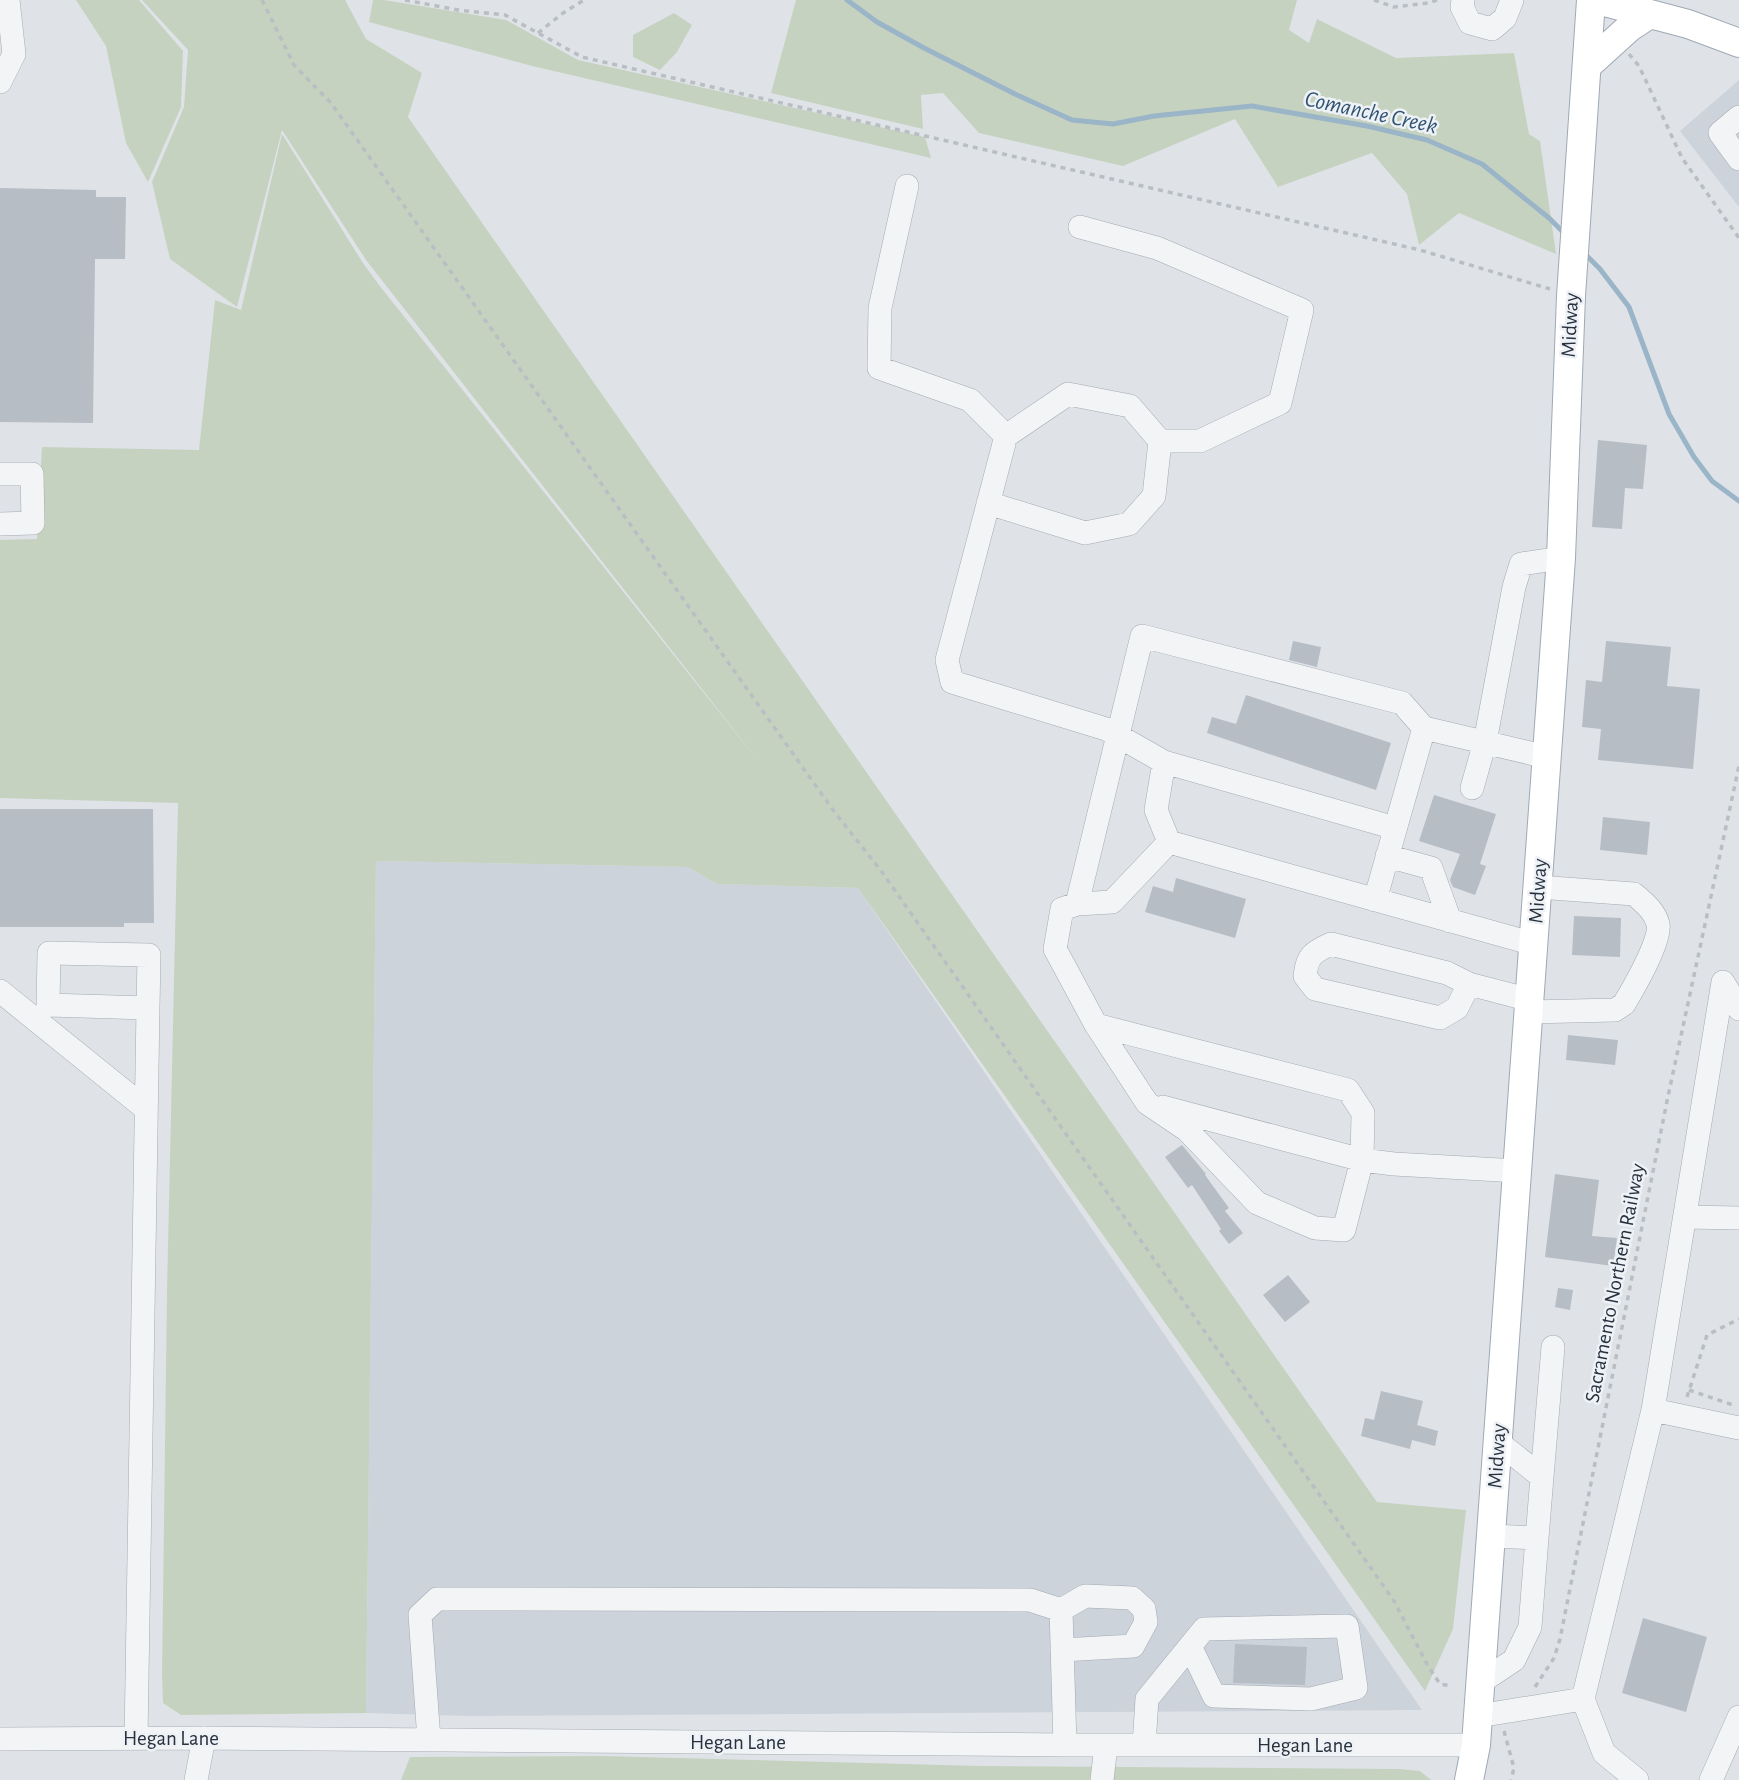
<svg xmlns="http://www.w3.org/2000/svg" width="1739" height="1780" viewBox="0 0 1739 1780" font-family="'Alegreya Sans',sans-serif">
	<rect width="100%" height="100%" fill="#dfe3e8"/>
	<!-- built -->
	<path fill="#cdd3da" d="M 1739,80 L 1739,207 L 1680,131 Z
		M 376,861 L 688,867 L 717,884 L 858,888 L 1422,1710 L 468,1716 L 366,1713 Z"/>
	<!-- green -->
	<path fill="#c6d2c0" d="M 76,0 L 139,0 L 183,51 L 181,107 L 148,182 L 126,143 L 106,46 Z
		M 142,0 L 345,0 L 366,39 L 422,73 L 408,117 L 1377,1502 L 1466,1510 L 1453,1629 L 1425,1691 L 858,888 L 717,884 L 688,867 L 376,861 L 366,1713 L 181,1715 L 163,1703 L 162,1675 L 167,1291 L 178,803 L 0,798 L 0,540 L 37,539 L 42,447 L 199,450 L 215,300 L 241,310 L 282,134 L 363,263 L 379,285 L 759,762 L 366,260 L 282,130 L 237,307 L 170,259 L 152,182 L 184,107 L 188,50 Z
		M 373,0 L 384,0 L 506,20 L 578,60 L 925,137 L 931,158 L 532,66 L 369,22 Z
		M 796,0 L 1297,0 L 1289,30 L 1309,43 L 1317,19 L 1396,58 L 1514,53 L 1529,134 L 1540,141 L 1556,254 L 1459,213 L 1419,245 L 1407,194 L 1372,153 L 1278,187 L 1235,119 L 1123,166 L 979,133 L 943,93 L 921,95 L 923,129 L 771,93 Z
		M 674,13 L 692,25 L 677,52 L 660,70 L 633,57 L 633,35 Z
		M 603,1756 L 981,1766 L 1400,1769 L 1420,1771 L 1431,1780 L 401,1780 L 410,1757 Z"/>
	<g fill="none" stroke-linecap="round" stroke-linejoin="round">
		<!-- stream -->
		<path stroke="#9ab4c8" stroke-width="5" d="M 847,0 L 877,22 L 924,48 L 1015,94 L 1072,120 L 1113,124 L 1154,116 L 1252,106 L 1367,126 L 1427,140 L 1482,164 L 1549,218 L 1565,234
			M 1584,253 L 1600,269 L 1629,307 L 1669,414 L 1694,457 L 1712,481 L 1739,501"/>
	</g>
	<!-- building -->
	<path fill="#b6bdc5" d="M 0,188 L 96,190 L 96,197 L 126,197 L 125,259 L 95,259 L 93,423 L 0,422 Z
		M 1598,440 L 1647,445 L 1643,489 L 1625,488 L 1622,529 L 1592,527 Z
		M 1293,641 L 1321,647 L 1317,667 L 1289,660 Z
		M 1606,641 L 1671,647 L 1667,686 L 1700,689 L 1693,769 L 1598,760 L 1601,729 L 1582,727 L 1586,680 L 1602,682 Z
		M 1246,695 L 1391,743 L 1376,790 L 1207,733 L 1212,717 L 1236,724 Z
		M 1434,795 L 1496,814 L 1480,864 L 1486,866 L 1475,895 L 1453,887 L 1450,880 L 1460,854 L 1419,841 Z
		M 0,809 L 153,809 L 154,923 L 124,923 L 124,927 L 0,927 Z
		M 1603,817 L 1650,822 L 1647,855 L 1600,850 Z
		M 1176,878 L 1246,899 L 1235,938 L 1145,912 L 1153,886 L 1173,892 Z
		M 1574,916 L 1621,918 L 1620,957 L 1572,955 Z
		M 1568,1035 L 1618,1040 L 1615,1065 L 1566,1060 Z
		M 1182,1145 L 1206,1174 L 1205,1175 L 1229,1208 L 1225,1211 L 1243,1233 L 1229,1244 L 1219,1231 L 1221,1229 L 1192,1185 L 1188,1188 L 1165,1157 Z
		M 1555,1174 L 1599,1180 L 1592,1236 L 1617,1238 L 1613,1266 L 1545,1257 Z
		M 1288,1275 L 1310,1302 L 1285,1322 L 1263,1295 Z
		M 1558,1288 L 1573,1290 L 1570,1310 L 1555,1307 Z
		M 1381,1391 L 1423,1401 L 1417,1425 L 1438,1431 L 1435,1446 L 1412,1440 L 1410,1449 L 1361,1436 L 1365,1418 L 1374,1420 Z
		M 1643,1618 L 1707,1637 L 1686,1712 L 1622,1693 Z
		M 1235,1644 L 1307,1647 L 1305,1685 L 1233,1683 Z"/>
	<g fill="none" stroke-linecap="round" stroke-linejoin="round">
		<defs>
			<path id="minor" d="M 1463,0 L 1462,7 L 1470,23 L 1492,29 L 1505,18 L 1512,0
				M 0,82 L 14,54 L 8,0
				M 1739,117 L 1720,133 L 1739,159
				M 907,186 L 880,308 L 879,368 L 970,400 L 1006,436
				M 1080,227 L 1157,248 L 1302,310 L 1280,403 L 1200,441 L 1160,441
				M 0,474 L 32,474 L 33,523 L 0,524
				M 988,503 L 1085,533 L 1129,524 L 1154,496 L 1160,441 L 1130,406 L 1068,394 L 1006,436 L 947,660 L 952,682 L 1106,729 L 1164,762 L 1395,828
				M 1164,762 L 1156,810 L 1169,842
				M 1472,788 L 1485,742 L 1514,587 L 1521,564 L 1561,558
				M 1169,842 L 1534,944
				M 1387,856 L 1431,868 L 1450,921
				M 1375,900 L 1424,728
				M 1077,904 L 1142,636 L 1402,703 L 1424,728 L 1547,757
				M 49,953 L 149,955 L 148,1008 L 48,1005 Z
				M 1469,984 L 1457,1008 L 1440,1018 L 1315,989 L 1305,976 C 1307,956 1313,952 1331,944 L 1447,973 L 1469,984 L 1530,1000
				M 0,991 L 146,1109
				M 1529,1012 L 1615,1010 L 1624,1004 C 1633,989 1662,939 1658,924 C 1655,911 1643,902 1634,894 L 1538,887
				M 1096,1025 L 1147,1103 L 1187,1130 L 1257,1203 L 1315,1228 L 1344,1230 L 1362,1160 L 1363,1113 L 1348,1090 L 1096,1025 L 1055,949 L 1062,909 L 1077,904 L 1112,902 L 1169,842
				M 1163,1107 L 1362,1160 L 1394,1164 L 1518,1171
				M 1685,1217 L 1739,1218
				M 1653,1410 L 1723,982 L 1739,1009
				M 1498,1442 L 1542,1477 L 1537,1538
				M 1542,1477 L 1553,1347
				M 1061,1610 L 1085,1596 L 1132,1598 L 1144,1609 L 1146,1622 L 1133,1646 L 1062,1650
				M 1481,1682 L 1514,1660 L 1530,1627 L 1537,1538 L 1491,1536
				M 1478,1716 L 1583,1699
				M 0,1739 L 204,1738 L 1065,1745 L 1476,1745
				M 136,1739 L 148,1008
				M 429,1740 L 420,1615 L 437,1599 L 1030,1600 L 1061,1610 L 1065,1745
				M 1144,1745 L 1147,1699 L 1204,1629 L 1347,1626 L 1356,1688 L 1311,1699 L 1214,1696 L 1190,1646
				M 196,1780 L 204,1738
				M 1102,1780 L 1106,1745
				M 1637,1780 L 1604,1753 L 1583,1699 L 1653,1410 L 1739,1428
				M 1711,1780 L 1739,1717"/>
			<path id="major" d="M 1597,0 L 1688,24 L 1739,43
				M 1587,66 L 1630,27 L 1650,14
				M 1469,1780 L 1476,1745 L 1478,1716 L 1561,558 L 1571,296 L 1591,0"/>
		</defs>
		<!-- minor casing -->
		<use href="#minor" stroke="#a4aab2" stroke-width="24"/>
		<!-- major casing -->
		<use href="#major" stroke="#9ea9b4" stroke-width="30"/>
		<!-- path -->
		<path stroke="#b9bec3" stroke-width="3.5" stroke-dasharray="5 5" stroke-linecap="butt" d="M 262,0 L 294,65 L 331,103 L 833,810 L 882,872 L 1394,1601 L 1428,1666 L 1440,1684 L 1452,1686
			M 405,0 L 458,10 L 505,15 L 582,57 L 1420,250 L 1550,289
			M 1374,0 L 1394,7 L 1428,3 L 1437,0
			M 538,33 L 563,13 L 584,0
			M 1629,54 L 1639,66 L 1682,158 L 1739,238
			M 1689,1390 L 1733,1405
			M 1687,1397 L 1707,1335 L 1739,1319
			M 1535,1687 L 1554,1658 L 1560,1639 L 1667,1101 L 1739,766
			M 1504,1731 L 1514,1768 L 1511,1780"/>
		<!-- minor -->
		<use href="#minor" stroke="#f2f4f6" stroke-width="23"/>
		<!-- major -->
		<use href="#major" stroke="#fff" stroke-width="28"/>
	</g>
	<g text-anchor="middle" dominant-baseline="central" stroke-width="5" stroke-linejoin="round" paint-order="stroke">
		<!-- street labels -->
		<g font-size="21" fill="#28323f" stroke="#eef2f6">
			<text transform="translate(1570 325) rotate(-87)">Midway</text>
			<text transform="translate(1538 891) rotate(-86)">Midway</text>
			<text transform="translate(1615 1283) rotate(-79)">Sacramento Northern Railway</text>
			<text transform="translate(1497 1456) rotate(-86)">Midway</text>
			<text x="171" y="1738">Hegan Lane</text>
			<text x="738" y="1742">Hegan Lane</text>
			<text x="1305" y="1745">Hegan Lane</text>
		</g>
		<!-- water labels -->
		<g font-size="23" font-style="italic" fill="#325473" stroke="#eef2f6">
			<text transform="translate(1371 113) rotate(12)">Comanche Creek</text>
		</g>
	</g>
</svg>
